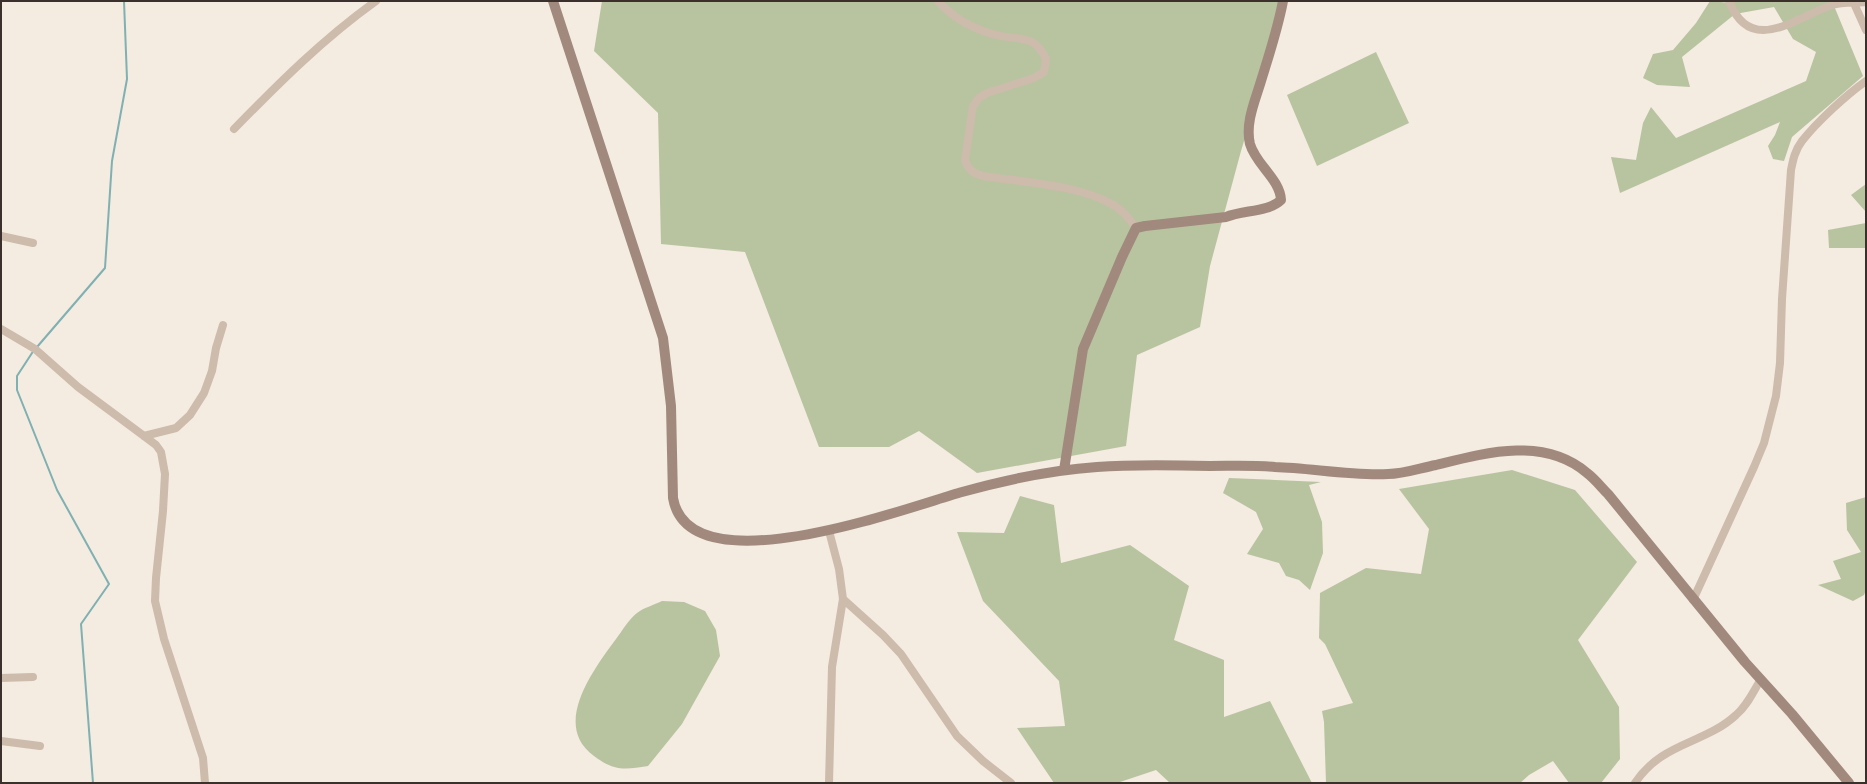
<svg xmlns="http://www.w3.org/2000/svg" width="1867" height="784" viewBox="0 0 1867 784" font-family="Ubuntu,sans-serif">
	<rect width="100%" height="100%" fill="#f4ebe1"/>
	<!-- green -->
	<path fill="#b8c4a0" d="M 602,1 L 1286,1 L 1241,151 L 1210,266 L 1200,327 L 1137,355 L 1126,446 L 977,473 L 919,431 L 889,447 L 819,447 L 745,252 L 661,244 L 658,113 L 594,51 Z
		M 1710,1 L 1731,3 L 1737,1 L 1832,1 L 1863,76 L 1792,137 L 1784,161 L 1773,159 L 1768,146 L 1775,135 L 1780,122 L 1620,193 L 1611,157 L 1636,160 L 1643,123 L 1651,107 L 1676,138 L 1806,81 L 1816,52 L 1793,39 L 1774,7 L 1735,14 L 1682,57 L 1690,87 L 1657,85 L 1643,78 L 1653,54 L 1673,50 L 1696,23 Z
		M 1376,52 L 1409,123 L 1317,166 L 1287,95 Z
		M 1866,184 L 1866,212 L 1851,195 Z
		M 1866,223 L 1866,248 L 1829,248 L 1828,230 Z
		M 1512,470 L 1575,490 L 1637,562 L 1578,640 L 1619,707 L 1620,759 L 1601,783 L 1569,783 L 1553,761 L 1529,775 L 1520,783 L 1326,783 L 1324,722 L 1322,711 L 1353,703 L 1325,644 L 1319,638 L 1320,593 L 1366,568 L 1421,574 L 1429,529 L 1399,489 Z
		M 1229,478 L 1321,482 L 1309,485 L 1322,522 L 1323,553 L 1310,590 L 1299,580 L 1286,576 L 1279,563 L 1247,554 L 1263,529 L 1256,512 L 1223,493 Z
		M 1020,496 L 1054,505 L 1061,563 L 1130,545 L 1189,586 L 1174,640 L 1224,660 L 1224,717 L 1270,701 L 1312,783 L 1170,783 L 1156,770 L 1117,783 L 1054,783 L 1017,728 L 1065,726 L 1059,681 L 983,601 L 957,532 L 1004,533 Z
		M 1866,497 L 1866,590 L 1864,595 L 1853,601 L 1818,585 L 1841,579 L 1833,561 L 1861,552 L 1847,530 L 1846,503 Z
		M 662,601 L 684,602 L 705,611 L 716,630 L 720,656 L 682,724 L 648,766 C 624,770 614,771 594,756 C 551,725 594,669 616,639 C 622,631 629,619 637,613 C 643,608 654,605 662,601 Z"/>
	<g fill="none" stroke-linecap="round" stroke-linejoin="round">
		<!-- stream -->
		<path stroke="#7fb0b2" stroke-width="2" d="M 37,347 L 105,268 L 112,161 L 127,79 L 124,1
			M 34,350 L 17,376 L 17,390 L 57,490 L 109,584 L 81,624 L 93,783"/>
		<!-- street -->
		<path stroke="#cdbbac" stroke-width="8" d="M 938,1 C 954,19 973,29 996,35 C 1019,41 1034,33 1046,59 L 1044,72 L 1034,78 L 987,93 L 979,98 L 973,106 L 965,160 C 968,169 972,173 983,176 C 1022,182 1081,185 1115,206 C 1124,211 1130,220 1136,228
			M 1729,1 C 1751,57 1796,17 1832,5 C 1842,2 1855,3 1866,2
			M 1853,1 L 1866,30
			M 234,129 C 279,83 323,39 376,1
			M 1,236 L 33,243
			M 1,329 L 35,349 L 78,387 L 144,436 L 156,445 L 161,452 L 165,474 L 163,511 L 156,578 L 155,601 L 164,639 L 203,758 L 205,783
			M 144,436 L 176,428 L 190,415 L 204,393 L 212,371 L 216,348 L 223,325
			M 829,531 L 839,569 L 843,599 L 832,667 L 829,783
			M 843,599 L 883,635 L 901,654 L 957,736 L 983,761 L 1011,783
			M 1693,600 L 1754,467 L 1764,443 L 1776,396 L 1780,363 L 1782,299 L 1791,170 C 1793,160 1795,150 1802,141 C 1817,122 1846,95 1866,81
			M 1,678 L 33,677
			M 1,741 L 40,746
			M 1635,783 C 1662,742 1705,744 1736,715 C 1747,706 1753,692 1761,679"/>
		<!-- secondary -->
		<path stroke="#a18a7d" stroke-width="10" d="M 553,1 L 663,338 L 671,406 L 673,498 C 689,590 908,507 962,492 C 1005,480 1052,470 1097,467 C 1135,464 1173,465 1210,466 C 1232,466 1253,465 1275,467 C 1311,468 1351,476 1388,474 C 1404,474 1420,468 1436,465 C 1484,453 1544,436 1587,473 C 1595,479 1601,487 1608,494 L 1745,662 L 1792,714 L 1849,783
			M 1064,470 L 1083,349 L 1122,257 L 1136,228 L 1145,226 L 1226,217 C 1242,210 1269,212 1281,200 C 1280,179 1256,165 1250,144 C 1245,123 1255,101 1261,81 C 1269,55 1278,28 1283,1"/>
	</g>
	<!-- border -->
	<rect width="1867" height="784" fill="none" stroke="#3b302b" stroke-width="4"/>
</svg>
